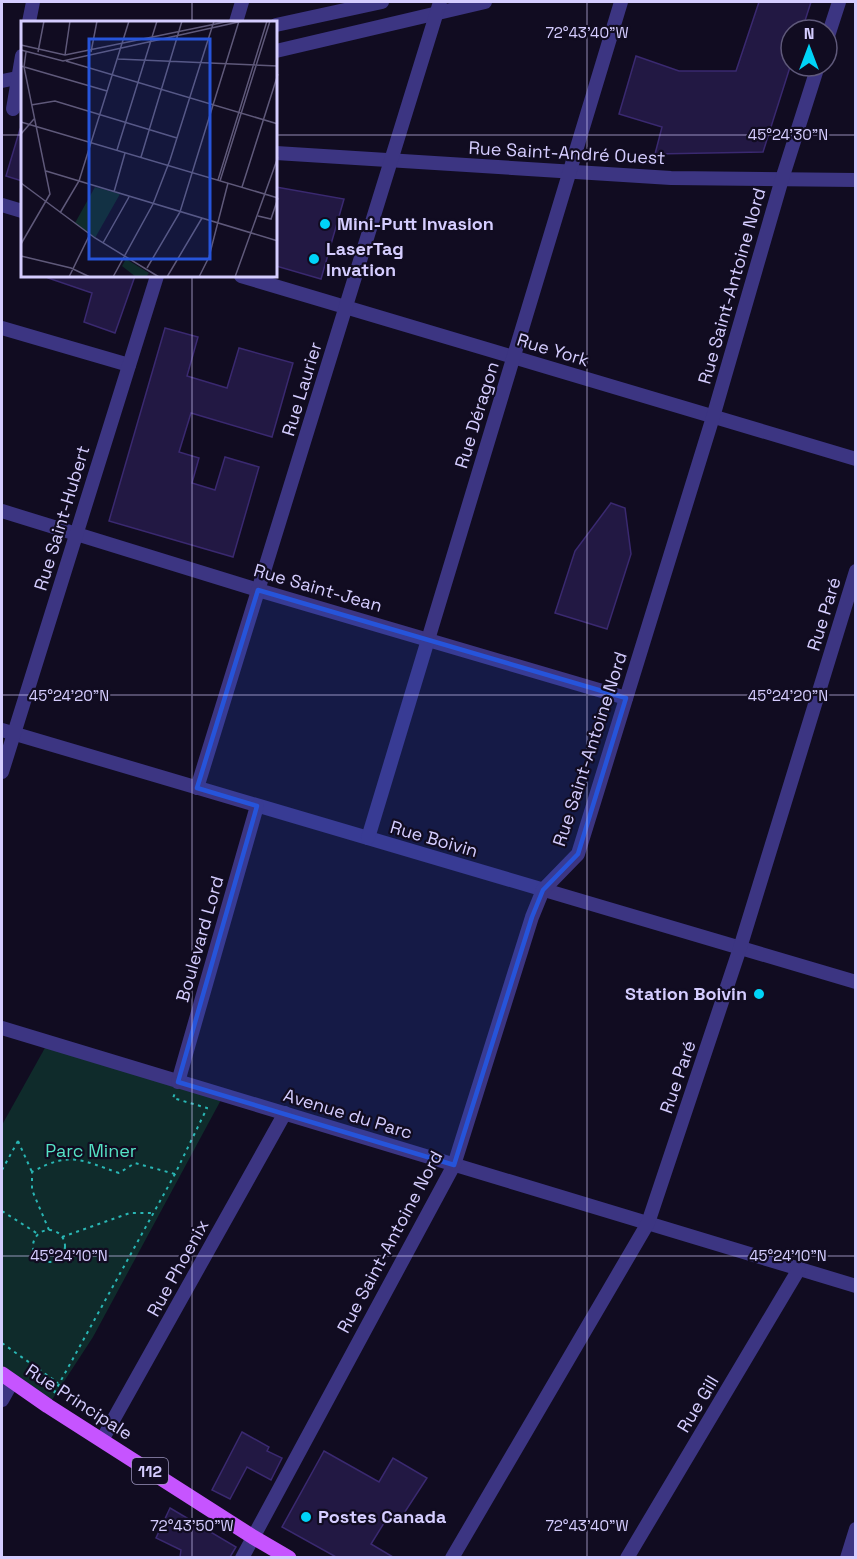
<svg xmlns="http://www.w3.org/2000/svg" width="857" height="1559" viewBox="0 0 857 1559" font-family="'Space Grotesk',sans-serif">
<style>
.green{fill:#0f2b2b}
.building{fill:#221843;stroke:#3a2970;stroke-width:1.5}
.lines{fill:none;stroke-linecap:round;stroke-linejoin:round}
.path{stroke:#29b6b4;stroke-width:2;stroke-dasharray:3 4.5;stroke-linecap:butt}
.minor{stroke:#3c3582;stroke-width:14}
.major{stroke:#c654ff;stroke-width:15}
.marked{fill:#2654da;fill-opacity:0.2;stroke:#2654da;stroke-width:4.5;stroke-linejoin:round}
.ticks{fill:none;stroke:#d5cdff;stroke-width:1.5;stroke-opacity:0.45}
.poi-dot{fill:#00d4f8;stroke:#110c21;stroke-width:2}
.labels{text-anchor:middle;stroke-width:4.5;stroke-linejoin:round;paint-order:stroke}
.shield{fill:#110c21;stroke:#9a93bc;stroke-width:1.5}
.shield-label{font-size:16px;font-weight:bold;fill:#d5cdff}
.street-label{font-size:18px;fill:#d5cdff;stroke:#110c21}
.poi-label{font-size:18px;font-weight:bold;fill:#d5cdff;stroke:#110c21;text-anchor:start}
.park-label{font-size:18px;fill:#55e3c6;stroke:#110c21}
.inset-road{fill:none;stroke:#5f597a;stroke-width:1.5}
.view{fill:#2654da;fill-opacity:0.15;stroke:#2654da;stroke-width:3}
.inset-edge{fill:none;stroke:#d5cdff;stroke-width:3}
.ticks-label{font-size:15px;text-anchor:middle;fill:#d5cdff;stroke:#110c21;stroke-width:4.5;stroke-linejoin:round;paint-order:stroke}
</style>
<rect width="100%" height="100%" fill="#110c21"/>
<polygon class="green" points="46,1046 222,1098 93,1337 48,1406 2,1374 2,1125"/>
<g class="building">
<polygon points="759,2 811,2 802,30 791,30 791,64 763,152 655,154 662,127 619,114 636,56 679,71 736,71"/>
<polygon points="20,129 22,129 22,181 6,176"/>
<polygon points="276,187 344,199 321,279 276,266"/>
<polygon points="48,276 135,276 115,333 84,322 92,293 48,278"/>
<polygon points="165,328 198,337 187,376 227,388 239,348 293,363 272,437 191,413 179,452 199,458 192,483 215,490 225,457 259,467 233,557 109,521"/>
<polygon points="611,503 625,508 631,554 607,629 555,613 575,551"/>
<polygon points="242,1432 269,1447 267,1451 282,1458 271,1480 247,1467 230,1499 212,1490"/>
<polygon points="324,1451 379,1482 393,1458 427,1478 399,1521 389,1515 371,1544 393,1557 336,1557 282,1527"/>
<polygon points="170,1508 236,1547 230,1557 180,1557 181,1550 156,1538"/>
</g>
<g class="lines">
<g class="path">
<polyline points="18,1141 32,1172"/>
<polyline points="2,1170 18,1141"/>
<polyline points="2,1211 38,1234"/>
<circle cx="49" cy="1246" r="16"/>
<path d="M 49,1230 L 32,1190 L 32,1172 C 70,1151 81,1160 119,1173 L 135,1163 L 175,1174"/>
<polyline points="62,1237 130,1213 154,1213"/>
<polyline points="2,1343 58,1383"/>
<polyline points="54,1393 175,1174 207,1108 173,1098 175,1093"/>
</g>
<g class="minor">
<polyline points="29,22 33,2"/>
<polyline points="236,22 242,2"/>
<polyline points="276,25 382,2"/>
<polyline points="827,39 839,2"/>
<polyline points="276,51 485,2"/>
<polyline points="2,81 22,77"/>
<polyline points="13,109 22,56"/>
<polyline points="276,153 671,178 856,180"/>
<polyline points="2,205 22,211"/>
<polyline points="241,276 856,459"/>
<polyline points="2,328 129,365"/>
<polyline points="2,511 258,590 626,698"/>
<polyline points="2,730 856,982"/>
<polyline points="2,772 157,276"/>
<polyline points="197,788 440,2"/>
<polyline points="368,838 621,2"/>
<polyline points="2,1028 856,1286"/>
<polyline points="178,1082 257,806"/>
<polyline points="2,1400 12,1382"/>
<polyline points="102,1440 285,1113"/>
<polyline points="242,1558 454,1165 532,917 543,890 578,854 713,417 782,179 818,66"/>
<polyline points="452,1558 648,1223 740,948 856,571"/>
<polyline points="627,1558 799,1269"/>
<polyline points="847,1558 856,1529"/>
</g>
<polyline class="major" points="2,1374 48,1406 253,1537 289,1558"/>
</g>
<path class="marked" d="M 258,590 L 626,698 L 578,854 L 543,890 L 532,917 L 454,1165 L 178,1082 L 257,806 L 197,788 Z"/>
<path class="ticks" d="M 192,2 L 192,22M 587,2 L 587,1558M 2,135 L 22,135M 276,135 L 856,135M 192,276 L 192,1558M 2,695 L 856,695M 2,1256 L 856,1256"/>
<g class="poi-dot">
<circle cx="325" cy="224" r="6"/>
<circle cx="314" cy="259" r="6"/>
<circle cx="759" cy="994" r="6"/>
<circle cx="306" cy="1517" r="6"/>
</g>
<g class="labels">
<rect class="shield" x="132" y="1458" width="36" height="26" rx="4.5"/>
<g class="shield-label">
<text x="150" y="1477">112</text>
</g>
<g class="street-label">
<text transform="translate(567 153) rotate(3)" y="6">Rue Saint-André Ouest</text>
<text transform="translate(732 286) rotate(-74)" y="6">Rue Saint-Antoine Nord</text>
<text transform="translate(553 350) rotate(17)" y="6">Rue York</text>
<text transform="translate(302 389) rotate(-73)" y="6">Rue Laurier</text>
<text transform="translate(477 415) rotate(-73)" y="6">Rue Déragon</text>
<text transform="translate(62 518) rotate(-73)" y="6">Rue Saint-Hubert</text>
<text transform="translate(318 588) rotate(16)" y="6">Rue Saint-Jean</text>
<text transform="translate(824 614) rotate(-73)" y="6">Rue Paré</text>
<text transform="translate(590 749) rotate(-72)" y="6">Rue Saint-Antoine Nord</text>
<text transform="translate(434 839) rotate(16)" y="6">Rue Boivin</text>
<text transform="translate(200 939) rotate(-74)" y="6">Boulevard Lord</text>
<text transform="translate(678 1077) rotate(-71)" y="6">Rue Paré</text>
<text transform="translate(348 1114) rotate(17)" y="6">Avenue du Parc</text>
<text transform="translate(390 1242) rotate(-62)" y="6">Rue Saint-Antoine Nord</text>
<text transform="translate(178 1268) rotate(-61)" y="6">Rue Phoenix</text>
<text transform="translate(79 1402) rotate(33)" y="6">Rue Principale</text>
<text transform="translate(698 1404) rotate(-59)" y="6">Rue Gill</text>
</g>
<g class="poi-label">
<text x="337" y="230">Mini-Putt Invasion</text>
<text x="326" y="255">LaserTag<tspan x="326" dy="21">Invation</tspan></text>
<text x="747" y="1000" text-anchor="end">Station Boivin</text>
<text x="318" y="1523">Postes Canada</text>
</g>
<g class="park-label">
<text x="91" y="1157">Parc Miner</text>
</g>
</g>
<g transform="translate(21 21)">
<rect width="256" height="256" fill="#110c21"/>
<path d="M 74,166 L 99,173 L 74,217 L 54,202 ZM 105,238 L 128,252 L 125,256 L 115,256 L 101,245 Z" fill="#0f2b2b"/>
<path class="inset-road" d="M 0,24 L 44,34 L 209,0M 0,29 L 42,40 L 222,0M 17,31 L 23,0M 70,31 L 76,0M 44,34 L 49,0M 97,38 L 257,45M 45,40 L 257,103M 0,45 L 86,70M 10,84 L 34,80 L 156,117M 0,101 L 257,177M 0,113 L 13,98M 96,129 L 136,0M 120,136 L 161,0M 25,150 L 257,220M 197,159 L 246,0M 199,160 L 249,0M 0,162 L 74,217 L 138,256M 221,166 L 257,53M 93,171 L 104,132M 39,192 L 58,160 L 108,0M 237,195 L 250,198 L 257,177M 82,222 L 108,176M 0,223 L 29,173 L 3,46 L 5,31M 0,235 L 50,247 L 69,256M 126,247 L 159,191 L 218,0M 48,256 L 69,213M 92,256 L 132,183 L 149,139 L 193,0M 146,256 L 181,197M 178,256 L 188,236 L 207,162M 214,256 L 257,136"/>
<path class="view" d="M 68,18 L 189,18 L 189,238 L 68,238 Z"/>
<rect width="256" height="256" class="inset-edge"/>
</g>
<g class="ticks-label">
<text x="587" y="38">72°43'40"W</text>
<text x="788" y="140">45°24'30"N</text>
<text x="69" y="701">45°24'20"N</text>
<text x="788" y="701">45°24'20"N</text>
<text x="69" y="1261">45°24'10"N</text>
<text x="788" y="1261">45°24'10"N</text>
<text x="192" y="1531">72°43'50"W</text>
<text x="587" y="1531">72°43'40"W</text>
</g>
<rect width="857" height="1559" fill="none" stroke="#d5cdff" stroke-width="6"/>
<g transform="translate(809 48)"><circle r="28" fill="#110c21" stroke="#5f597a" stroke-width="1.5"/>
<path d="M0-4.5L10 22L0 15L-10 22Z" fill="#00d4f8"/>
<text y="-9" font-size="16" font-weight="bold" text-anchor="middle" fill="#d5cdff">N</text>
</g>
</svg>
